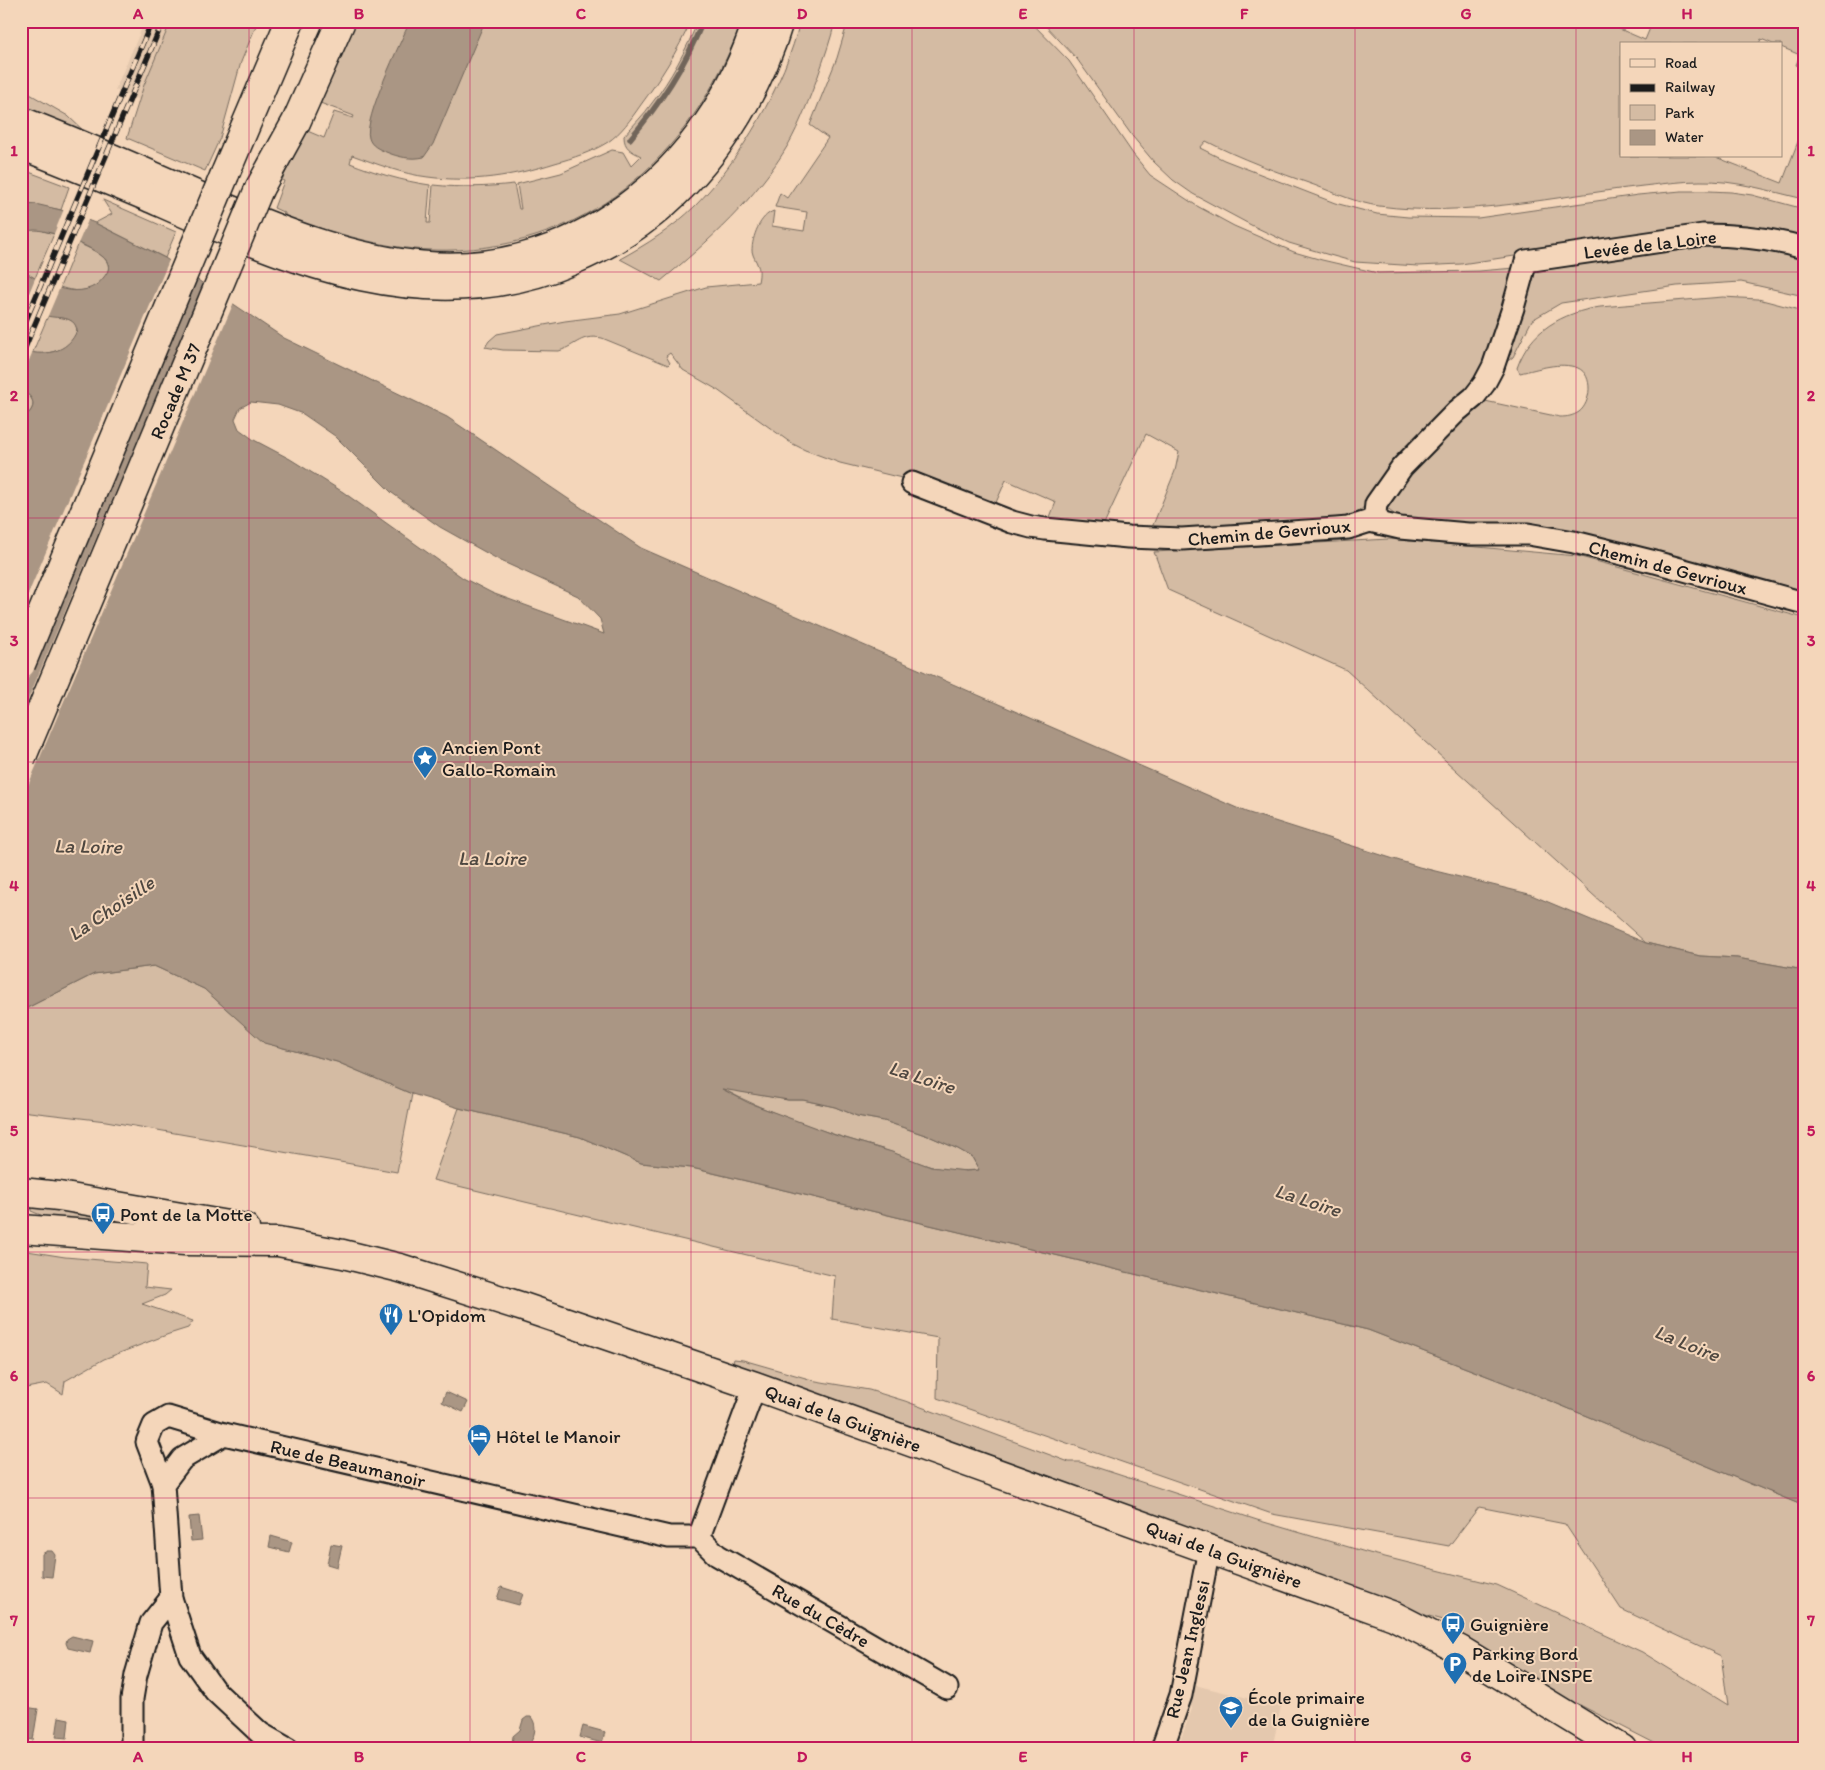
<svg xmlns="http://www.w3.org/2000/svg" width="1825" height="1770" viewBox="0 0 1825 1770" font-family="Itim,sans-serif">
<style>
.built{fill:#e4c8ae}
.green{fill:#d4bba3;stroke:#786c60}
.water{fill:#aa9684;stroke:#71655a;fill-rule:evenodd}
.pier{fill:#f4d6ba}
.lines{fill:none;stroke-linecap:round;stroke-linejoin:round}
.stream{stroke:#71655a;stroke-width:5.5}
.minor-casing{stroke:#1c1c1c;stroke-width:25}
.major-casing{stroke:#1c1c1c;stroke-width:31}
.highway-casing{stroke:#1c1c1c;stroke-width:31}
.minor{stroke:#f4d6ba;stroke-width:21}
.major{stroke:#f4d6ba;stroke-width:28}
.highway{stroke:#f4d6ba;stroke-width:28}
.rail-casing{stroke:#1c1c1c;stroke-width:5.5}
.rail{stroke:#f4d6ba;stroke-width:4;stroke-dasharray:11;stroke-linecap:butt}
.highway-bridge-casing{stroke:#1c1c1c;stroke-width:31;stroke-linecap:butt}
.highway-bridge{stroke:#f4d6ba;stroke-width:28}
.grid{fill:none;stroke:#c2185b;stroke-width:1;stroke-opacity:0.55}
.labels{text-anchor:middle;stroke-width:4;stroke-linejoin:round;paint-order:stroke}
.street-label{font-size:19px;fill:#1c1c1c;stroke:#f4d6ba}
.poi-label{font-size:19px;fill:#1c1c1c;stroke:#f4d6ba;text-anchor:start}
.water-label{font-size:20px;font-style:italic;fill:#4e4740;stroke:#f4d6ba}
.neatline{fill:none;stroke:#c2185b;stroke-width:2}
.grid-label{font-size:16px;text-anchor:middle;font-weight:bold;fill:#c2185b}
</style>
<rect width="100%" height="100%" fill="#f4d6ba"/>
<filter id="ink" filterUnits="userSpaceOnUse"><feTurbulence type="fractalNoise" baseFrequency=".02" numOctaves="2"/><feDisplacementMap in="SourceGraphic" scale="10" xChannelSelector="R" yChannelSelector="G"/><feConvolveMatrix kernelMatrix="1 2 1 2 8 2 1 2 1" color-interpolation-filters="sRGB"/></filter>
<g filter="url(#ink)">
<g class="built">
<polygon points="145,21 171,21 139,100 115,90"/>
<polygon points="1186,1683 1281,1706 1272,1749 1177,1749 1192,1709"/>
</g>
<g class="green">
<polygon points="171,21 258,21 241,62 220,138 205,171 127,138 144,85"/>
<path d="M 350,21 L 691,21 C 677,52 660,79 640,106 C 631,119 621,133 608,142 C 592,152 573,158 555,163 C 514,176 471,183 428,177 C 402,174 377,164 352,155 L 350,163 C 376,173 402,181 430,185 L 427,223 L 430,223 L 433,185 C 461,188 487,187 514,184 L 519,209 L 521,209 L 517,184 L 561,173 L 612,150 L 623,152 L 631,166 L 641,156 C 631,151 624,148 624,136 C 633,125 644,115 652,103 C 671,79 686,50 698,21 L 742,21 C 692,157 583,255 432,250 C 382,249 333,231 285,218 L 285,213 L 274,208 L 284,181 L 282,180 L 305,130 L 324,138 L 334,112 L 353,118 L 354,116 L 315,101 Z"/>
<path d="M 800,21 L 835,21 C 831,40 824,58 818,76 C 809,99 800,124 788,145 C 757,198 707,243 661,281 L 620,259 C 647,244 673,228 695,206 C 739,162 786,82 800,21 Z"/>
<path d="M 848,21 L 1030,21 L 1069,61 L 1133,154 L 1150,175 L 1197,206 L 1234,226 L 1294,252 L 1322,260 L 1378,273 L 1479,271 L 1515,268 L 1517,272 L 1482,364 L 1470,384 L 1370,502 L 1353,516 L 1346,519 L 1197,531 L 1182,528 L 1151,530 L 1175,471 L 1179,452 L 1146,434 L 1103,526 L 1048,522 L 1056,502 L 1006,480 L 994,507 L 914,471 L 910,480 L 840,463 L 805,450 L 791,443 L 716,389 L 683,370 L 670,353 L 666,356 L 670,363 L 668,365 L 602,338 C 581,334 577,345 559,351 L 503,350 L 485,347 L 489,341 L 497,334 L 565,321 L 620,314 L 706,287 L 758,282 C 759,277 760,270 758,266 C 756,260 753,257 752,251 C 752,237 760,215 774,211 L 772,226 L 804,231 L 807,212 L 775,207 L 780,193 L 787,198 L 828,138 L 810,125 L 837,58 Z"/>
<path d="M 1041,21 L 1601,21 L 1645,40 L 1653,21 L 1804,21 L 1804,61 L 1801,67 L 1796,65 L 1800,55 L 1781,47 L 1781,44 L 1773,44 L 1761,39 L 1759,44 L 1621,44 L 1621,156 L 1713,156 L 1782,183 L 1804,126 L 1804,199 C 1769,191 1736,180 1700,181 C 1681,181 1662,184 1643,186 C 1556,196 1467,218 1379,206 C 1357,203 1335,193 1314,185 C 1277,172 1241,159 1206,141 L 1200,148 L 1224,160 L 1335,203 L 1377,214 L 1408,217 L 1478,218 L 1638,195 L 1681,191 L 1709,191 L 1731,192 L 1752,195 L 1804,209 L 1804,242 L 1628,239 L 1461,264 L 1418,266 L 1355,262 L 1326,254 L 1289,243 L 1251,225 L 1193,194 L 1173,180 L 1154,162 L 1133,137 L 1077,59 Z"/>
<polygon points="21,89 68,116 88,135 21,109"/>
<polygon points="21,169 69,187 61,210 51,208 43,231 54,234 35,278 30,276 21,282"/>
<polygon points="103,200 176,232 165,258 95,223 112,214"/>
<path d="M 78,243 C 88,248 102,253 107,262 C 110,268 108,272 105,277 C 93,293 77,293 60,287 Z"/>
<polygon points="1736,243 1804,256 1804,296 1741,282 1677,286 1561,303 1532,320 1513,357 1505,363 1535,268 1688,244"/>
<path d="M 1723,297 L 1758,299 L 1804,311 L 1804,598 L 1760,585 L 1404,522 L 1385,507 L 1398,481 L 1467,411 L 1485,401 L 1560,417 C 1567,417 1573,416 1579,412 C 1591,403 1594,375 1578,368 C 1560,361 1538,369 1520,373 L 1517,368 C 1530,330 1562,313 1600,307 Z"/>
<path d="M 48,316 C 59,316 81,318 76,334 C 75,337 73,341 70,344 C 61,352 43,354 32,354 Z"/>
<path d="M 21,389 C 38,400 36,409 21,420 Z"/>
<polygon points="1389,539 1577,556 1804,618 1804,970 1737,958 1700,956 1646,943 1346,670 1168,590 1154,552"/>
<polygon points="154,966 204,989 265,1043 337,1062 412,1094 397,1172 106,1121 21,1111 21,1011 94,974"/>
<path d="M 721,1088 L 788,1100 L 803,1100 L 835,1107 L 857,1116 L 884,1121 L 931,1137 L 958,1149 L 972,1157 L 979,1170 C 963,1171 945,1171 929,1166 C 913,1162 898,1154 882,1149 C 827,1133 771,1115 721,1088 Z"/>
<polygon points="459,1108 580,1137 641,1163 692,1168 1368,1330 1531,1393 1804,1506 1804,1749 1666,1749 1580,1705 1576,1705 1572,1709 1463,1639 1461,1628 1454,1623 1418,1613 732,1366 734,1359 743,1360 816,1381 869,1390 905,1401 1069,1462 1080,1462 1257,1520 1369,1553 1497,1585 1642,1652 1728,1705 1721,1656 1621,1609 1565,1524 1479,1507 1449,1546 1272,1514 937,1398 938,1338 832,1319 835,1276 433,1180"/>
<polygon points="31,1206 64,1208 193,1228 60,1223 31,1211"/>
<polygon points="21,1250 65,1257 147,1264 145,1287 171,1290 165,1295 142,1304 193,1321 188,1328 169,1334 104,1359 65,1381 63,1394 47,1384 21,1389"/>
</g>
<g class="water">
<path d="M 410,21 L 485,21 L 433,144 L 424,157 C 411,160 398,157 386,152 C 379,149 371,146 369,138 C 363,119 401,42 410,21 Z"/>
<path d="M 35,204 L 61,210 L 95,223 L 165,258 L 284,338 L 447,417 L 641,548 L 1246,812 L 1419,867 L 1529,894 L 1646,943 L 1700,956 L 1737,958 L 1804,970 L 1804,1506 L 1531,1393 L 1368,1330 L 692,1168 L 641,1163 L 580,1137 L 459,1108 L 412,1094 L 337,1062 L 264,1043 L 204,989 L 154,966 L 94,974 L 21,1011 L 21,420 C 36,409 38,400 21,389 L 21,349 C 42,358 69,353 77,330 C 74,315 59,319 47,316 C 38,313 30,308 21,305 L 21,269 C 42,285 85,304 104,277 C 107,273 110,269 108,263 C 102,249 50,230 35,230 C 30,230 25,232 21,235 L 21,206 ZM 251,402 L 278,405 L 303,414 L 335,436 L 392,493 L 440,527 L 501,561 L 578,596 L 600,619 L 604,634 L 492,593 L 463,578 L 343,492 L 290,459 L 254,440 L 239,429 L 235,419 L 240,408 ZM 722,1089 L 788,1100 L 803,1100 L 835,1107 L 857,1116 L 884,1121 L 931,1137 L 958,1149 L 972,1157 L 979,1170 L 966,1171 L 931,1167 L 892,1152 L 835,1135 L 749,1103 Z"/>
<polygon points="446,1392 468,1402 463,1412 442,1402"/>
<polygon points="199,1516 202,1540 191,1541 189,1517"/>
<polygon points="271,1536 292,1542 289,1552 269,1547"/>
<polygon points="331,1544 342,1546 337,1567 327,1564"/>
<polygon points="47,1551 52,1551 55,1555 52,1577 42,1576 42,1554"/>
<polygon points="501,1587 523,1594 519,1605 497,1599"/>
<polygon points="72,1636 93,1641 90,1653 68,1648 66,1643 67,1639"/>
<polygon points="25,1707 38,1709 33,1740 21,1738"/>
<polygon points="59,1717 69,1719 67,1738 56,1737"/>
<path d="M 527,1717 L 531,1717 C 539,1727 533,1739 527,1749 L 515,1749 L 512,1745 L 513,1736 L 520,1730 L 523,1720 Z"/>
<polygon points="583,1726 605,1732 602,1743 580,1737"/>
</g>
<g class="pier">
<polygon points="64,209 89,218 77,246 53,236"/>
<polygon points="170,258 197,277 21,694 21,611"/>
<polygon points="36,276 61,285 47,318 23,308"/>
<polygon points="204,282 234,302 21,802 21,716"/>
<polygon points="21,347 33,351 21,379"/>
</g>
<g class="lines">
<path class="stream" d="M 630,139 C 661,102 685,66 703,21"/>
<defs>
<g id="minor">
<polyline points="912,483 1012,522 1031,527 1045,529 1128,537 1182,539 1336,529 1348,528 1370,521 1400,528 1468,534 1528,534 1574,542 1655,562 1804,603"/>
<path d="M 1380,523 L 1375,513 L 1376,504 L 1402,467 L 1457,411 L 1474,397 L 1484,384 L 1493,367 L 1513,308 L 1526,261 L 1703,235 C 1738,235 1770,238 1804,248"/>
<polyline points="163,1484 147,1442 154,1425 168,1417 224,1434"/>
<polyline points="699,1537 717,1555 947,1688"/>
<polyline points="132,1749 132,1699 136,1675 151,1623 171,1598"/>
<polyline points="288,1749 260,1733 215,1691 190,1656 171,1598 163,1484 182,1459 224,1434 669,1537 699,1537 755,1386"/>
<polyline points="1162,1749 1181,1695 1209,1549"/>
</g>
<g id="major">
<polyline points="21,1192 59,1196 245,1228"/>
<polyline points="21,1229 185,1241 278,1242 343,1254 400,1268 523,1307 755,1386 1394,1616 1460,1650 1622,1749"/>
</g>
<g id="highway">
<path d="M 21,121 C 86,146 149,174 212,202 C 357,264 487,308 628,206 C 689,162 735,93 757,21"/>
<path d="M 21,145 C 64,162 106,179 148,197 C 284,257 423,323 571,261 C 600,249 628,233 653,213 C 713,164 757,95 779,21"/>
<polyline points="225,174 290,21"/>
<polyline points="259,189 296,122 341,21"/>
</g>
</defs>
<use href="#minor" class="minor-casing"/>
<use href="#major" class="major-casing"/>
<use href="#highway" class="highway-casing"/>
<use href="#minor" class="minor"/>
<use href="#major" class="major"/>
<use href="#highway" class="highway"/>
<defs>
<g id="rail">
<polyline points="21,332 152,21"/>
<polyline points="21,357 163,21"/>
</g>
</defs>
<use href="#rail" class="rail-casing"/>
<use href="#rail" class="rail"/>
<defs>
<g id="highway-bridge">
<polyline points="21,664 225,174"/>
<polyline points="21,759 259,189"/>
</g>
</defs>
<use href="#highway-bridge" class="highway-bridge-casing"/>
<use href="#highway-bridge" class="highway-bridge"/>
</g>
</g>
<path class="grid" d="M 249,21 L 249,1749M 470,21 L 470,1749M 691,21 L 691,1749M 912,21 L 912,1749M 1134,21 L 1134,1749M 1355,21 L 1355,1749M 1576,21 L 1576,1749M 21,272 L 1804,272M 21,518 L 1804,518M 21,762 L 1804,762M 21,1008 L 1804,1008M 21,1252 L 1804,1252M 21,1498 L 1804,1498"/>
<defs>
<symbol id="sight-pin" viewBox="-11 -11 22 30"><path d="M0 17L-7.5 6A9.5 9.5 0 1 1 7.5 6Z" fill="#1f6fb2" stroke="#f4d6ba"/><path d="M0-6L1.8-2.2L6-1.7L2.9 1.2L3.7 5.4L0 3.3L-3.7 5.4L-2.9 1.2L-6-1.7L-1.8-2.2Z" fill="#fff"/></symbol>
<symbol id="bus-pin" viewBox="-11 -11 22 30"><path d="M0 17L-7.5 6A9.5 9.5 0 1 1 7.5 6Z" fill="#1f6fb2" stroke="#f4d6ba"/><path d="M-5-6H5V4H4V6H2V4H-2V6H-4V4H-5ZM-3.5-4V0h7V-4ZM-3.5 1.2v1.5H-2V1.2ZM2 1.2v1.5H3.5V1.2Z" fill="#fff"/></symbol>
<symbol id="restaurant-pin" viewBox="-11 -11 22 30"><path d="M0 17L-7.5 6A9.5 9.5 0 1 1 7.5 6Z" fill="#1f6fb2" stroke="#f4d6ba"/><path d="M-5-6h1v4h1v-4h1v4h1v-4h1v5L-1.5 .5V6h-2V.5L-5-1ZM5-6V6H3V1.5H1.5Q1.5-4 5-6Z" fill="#fff"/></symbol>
<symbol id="hotel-pin" viewBox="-11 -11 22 30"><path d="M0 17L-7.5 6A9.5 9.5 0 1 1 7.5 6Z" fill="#1f6fb2" stroke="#f4d6ba"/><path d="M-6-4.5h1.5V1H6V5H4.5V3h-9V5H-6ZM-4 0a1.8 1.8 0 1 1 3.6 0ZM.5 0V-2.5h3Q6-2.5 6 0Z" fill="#fff"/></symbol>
<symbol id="parking-pin" viewBox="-11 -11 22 30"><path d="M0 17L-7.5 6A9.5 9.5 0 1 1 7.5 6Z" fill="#1f6fb2" stroke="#f4d6ba"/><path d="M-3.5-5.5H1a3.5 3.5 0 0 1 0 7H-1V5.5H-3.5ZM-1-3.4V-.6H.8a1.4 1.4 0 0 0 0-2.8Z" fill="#fff"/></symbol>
<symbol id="school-pin" viewBox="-11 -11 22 30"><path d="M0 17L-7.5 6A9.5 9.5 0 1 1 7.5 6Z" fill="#1f6fb2" stroke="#f4d6ba"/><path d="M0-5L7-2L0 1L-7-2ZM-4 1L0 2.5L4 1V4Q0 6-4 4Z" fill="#fff"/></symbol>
</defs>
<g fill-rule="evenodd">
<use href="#sight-pin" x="411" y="744" width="28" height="38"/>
<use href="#bus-pin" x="89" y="1200" width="28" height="38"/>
<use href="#restaurant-pin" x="377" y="1301" width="28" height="38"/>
<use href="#hotel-pin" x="465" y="1422" width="28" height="38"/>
<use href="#bus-pin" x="1439" y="1610" width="28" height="38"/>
<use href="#parking-pin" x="1441" y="1650" width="28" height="38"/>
<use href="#school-pin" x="1217" y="1694" width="28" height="38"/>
</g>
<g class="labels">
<g class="street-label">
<text transform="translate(1650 244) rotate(-7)" y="7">Levée de la Loire</text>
<text transform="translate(175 391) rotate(-67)" y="7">Rocade M 37</text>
<text transform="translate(1269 532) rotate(-5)" y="7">Chemin de Gevrioux</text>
<text transform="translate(1668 567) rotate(15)" y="7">Chemin de Gevrioux</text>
<text transform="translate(843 1418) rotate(20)" y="7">Quai de la Guignière</text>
<text transform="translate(348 1463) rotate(13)" y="7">Rue de Beaumanoir</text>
<text transform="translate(1224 1554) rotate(20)" y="7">Quai de la Guignière</text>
<text transform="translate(821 1615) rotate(30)" y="7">Rue du Cèdre</text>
<text transform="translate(1187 1649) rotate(-77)" y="7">Rue Jean Inglessi</text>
</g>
<g class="poi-label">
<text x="442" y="754">Ancien Pont<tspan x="442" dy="22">Gallo-Romain</tspan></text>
<text x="120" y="1221">Pont de la Motte</text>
<text x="408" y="1322">L'Opidom</text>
<text x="496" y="1443">Hôtel le Manoir</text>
<text x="1470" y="1631">Guignière</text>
<text x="1472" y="1660">Parking Bord<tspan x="1472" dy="22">de Loire INSPE</tspan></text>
<text x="1248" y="1704">École primaire<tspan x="1248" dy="22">de la Guignière</tspan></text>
</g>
<g class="water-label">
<text transform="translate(88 846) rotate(1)" y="7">La Loire</text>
<text x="492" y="865">La Loire</text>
<text transform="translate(111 908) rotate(-34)" y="7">La Choisille</text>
<text transform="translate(922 1077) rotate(18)" y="7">La Loire</text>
<text transform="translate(1308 1200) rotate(18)" y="7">La Loire</text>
<text transform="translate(1687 1343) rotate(22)" y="7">La Loire</text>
</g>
</g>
<rect width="1825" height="1770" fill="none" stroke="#f4d6ba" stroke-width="55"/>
<rect x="1620" y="42" width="162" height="115" fill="#f4d6ba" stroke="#9e8c7b"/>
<rect x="1630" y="59" width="25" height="8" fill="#f4d6ba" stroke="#9e8c7b"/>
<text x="1665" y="68" font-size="15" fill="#1c1c1c">Road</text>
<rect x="1630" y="84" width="25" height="8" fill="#1c1c1c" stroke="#9e8c7b"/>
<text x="1665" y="92" font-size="15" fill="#1c1c1c">Railway</text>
<rect x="1630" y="105" width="25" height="15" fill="#d4bba3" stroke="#9e8c7b"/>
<text x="1665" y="118" font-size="15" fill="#1c1c1c">Park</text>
<rect x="1630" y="130" width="25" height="15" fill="#aa9684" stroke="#9e8c7b"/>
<text x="1665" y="142" font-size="15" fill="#1c1c1c">Water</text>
<rect x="28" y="28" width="1770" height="1714" class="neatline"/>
<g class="grid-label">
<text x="138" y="19">A</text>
<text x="359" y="19">B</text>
<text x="581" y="19">C</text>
<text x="802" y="19">D</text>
<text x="1023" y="19">E</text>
<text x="1244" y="19">F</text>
<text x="1466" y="19">G</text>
<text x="1687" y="19">H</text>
<text x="14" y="156">1</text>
<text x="1811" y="156">1</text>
<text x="14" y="401">2</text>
<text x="1811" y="401">2</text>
<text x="14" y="646">3</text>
<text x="1811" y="646">3</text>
<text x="14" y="891">4</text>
<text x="1811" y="891">4</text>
<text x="14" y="1136">5</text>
<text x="1811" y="1136">5</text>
<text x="14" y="1381">6</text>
<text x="1811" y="1381">6</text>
<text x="14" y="1626">7</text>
<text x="1811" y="1626">7</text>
<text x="138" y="1762">A</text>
<text x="359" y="1762">B</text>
<text x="581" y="1762">C</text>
<text x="802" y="1762">D</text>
<text x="1023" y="1762">E</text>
<text x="1244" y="1762">F</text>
<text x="1466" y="1762">G</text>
<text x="1687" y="1762">H</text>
</g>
</svg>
